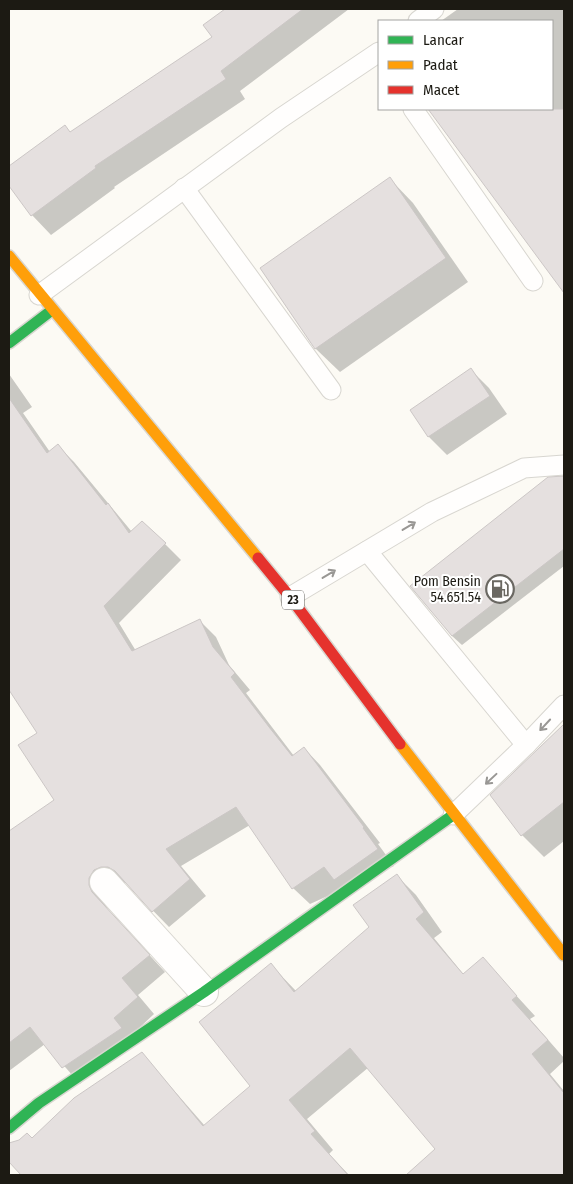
<svg xmlns="http://www.w3.org/2000/svg" width="573" height="1184" viewBox="0 0 573 1184" font-family="'Fira Sans Condensed',sans-serif">
<style>
.shadow{fill:#0003}
.building{fill:#e5e0df;stroke:#ccc7c6}
.lines{fill:none;stroke-linecap:round;stroke-linejoin:round}
.lane-casing{stroke:#d8d6d0;stroke-width:21}
.street-casing{stroke:#d8d6d0;stroke-width:30}
.fast-casing{stroke:#d8d6d0;stroke-width:14}
.slow-casing{stroke:#d8d6d0;stroke-width:14}
.jam-casing{stroke:#d8d6d0;stroke-width:14}
.lane{stroke:#fffefd;stroke-width:19}
.street{stroke:#fffefd;stroke-width:28}
.fast{stroke:#30b455;stroke-width:11}
.slow{stroke:#ff9f0a;stroke-width:11}
.jam{stroke:#e5322d;stroke-width:11}
.oneway{stroke:#999794}
.labels{text-anchor:middle;stroke-width:4;stroke-linejoin:round;paint-order:stroke}
.shield{fill:#fff;stroke:#605f5a;stroke-width:1}
.shield-label{font-size:12px;font-weight:bold;fill:#1c1a13}
.poi-label{font-size:14px;fill:#1c1a13;stroke:#fff;text-anchor:end}
</style>
<rect width="100%" height="100%" fill="#fcfaf4"/>
<g class="shadow">
<polygon points="227,9 349,9 240,91 245,99 114,187 115,188 51,235 32,215 9,184 9,167 65,127 71,133 213,37 205,25"/>
<polygon points="458,9 564,9 564,289 430,109 552,109 552,21 441,21"/>
<polygon points="390,179 413,203 468,282 340,372 316,349 262,268"/>
<polygon points="471,370 489,388 507,414 447,455 429,437 411,410"/>
<polygon points="9,374 32,407 23,413 50,452 58,446 74,462 132,532 165,544 181,560 119,623 136,651 199,620 216,637 229,665 250,690 246,693 294,756 304,748 320,765 380,843 378,844 394,866 310,904 293,888 250,825 181,866 206,896 169,927 126,883 118,882 104,902 108,910 165,972 138,995 154,1014 80,1084 45,1044 9,1071 9,833 55,800 38,733 9,688"/>
<polygon points="564,476 564,566 462,645 452,636 549,479"/>
<polygon points="564,725 564,841 544,857 522,835 491,795"/>
<polygon points="397,876 416,895 442,932 434,938 464,975 483,959 535,1016 530,1019 564,1058 564,1061 550,1074 564,1091 564,1175 408,1175 436,1149 369,1067 307,1119 333,1150 329,1154 349,1175 22,1175 9,1160 9,1144 32,1140 142,1054 205,1126 252,1086 271,965 296,991 371,927"/>
</g>
<g class="building">
<polygon points="225,9 303,9 221,71 226,79 95,166 96,168 31,216 9,186 9,166 65,125 70,132 212,37 203,25"/>
<polygon points="428,109 564,109 564,293"/>
<polygon points="390,177 446,258 315,349 260,268"/>
<polygon points="471,368 490,396 428,437 410,410"/>
<polygon points="9,398 47,453 58,444 106,505 108,503 129,533 142,521 166,543 104,606 132,651 200,619 213,647 235,673 231,677 269,727 292,756 304,747 364,827 363,828 378,849 334,880 324,867 292,889 236,807 166,849 190,879 152,912 115,871 108,867 101,867 94,870 89,878 89,885 92,892 150,955 122,978 138,997 114,1018 122,1028 62,1068 30,1027 9,1043 9,831 54,800 18,745 37,733 9,690"/>
<polygon points="564,476 564,549 452,636 410,586 548,477"/>
<polygon points="564,724 564,802 521,836 490,795"/>
<polygon points="397,874 424,912 416,919 463,974 483,957 517,996 512,1000 548,1040 532,1054 564,1093 564,1175 406,1175 435,1149 350,1048 289,1100 315,1131 311,1134 348,1175 21,1175 9,1162 9,1143 19,1140 27,1133 32,1138 74,1098 142,1052 203,1126 250,1086 199,1022 271,963 294,992 369,927 353,905"/>
</g>
<g class="lines">
<defs>
<g id="lane">
<polyline points="418,21 434,9"/>
<polyline points="413,109 533,281"/>
<polyline points="184,188 331,390"/>
<polyline points="39,295 281,118 379,52"/>
<polyline points="367,551 526,745"/>
<polyline points="290,597 432,512 476,491 524,468 564,465"/>
<polyline points="453,815 526,745 564,705"/>
</g>
<polyline id="street" points="104,882 204,992"/>
<g id="fast">
<polyline points="9,343 52,310"/>
<polyline points="9,1128 39,1103 204,992 453,815"/>
</g>
<g id="slow">
<polyline points="9,256 258,558"/>
<polyline points="400,744 564,955"/>
</g>
<polyline id="jam" points="258,558 290,597 400,744"/>
</defs>
<use href="#lane" class="lane-casing"/>
<use href="#street" class="street-casing"/>
<use href="#fast" class="fast-casing"/>
<use href="#slow" class="slow-casing"/>
<use href="#jam" class="jam-casing"/>
<use href="#lane" class="lane"/>
<use href="#street" class="street"/>
<use href="#fast" class="fast"/>
<use href="#slow" class="slow"/>
<use href="#jam" class="jam"/>
</g>
<defs><path id="oneway-shaft" d="M-6 0H5M1.5-3L5.5 0L1.5 3" fill="none" stroke-width="1.6" stroke-linecap="round" stroke-linejoin="round" transform="scale(1.25)"/></defs>
<g class="oneway">
<use href="#oneway-shaft" transform="translate(409 526) rotate(-31)"/>
<use href="#oneway-shaft" transform="translate(329 574) rotate(-31)"/>
<use href="#oneway-shaft" transform="translate(545 725) rotate(133)"/>
<use href="#oneway-shaft" transform="translate(491 779) rotate(137)"/>
</g>
<defs>
<symbol id="fuel-ring" viewBox="-11 -11 22 22"><circle r="9.5" fill="#fff" stroke="#6a6862" stroke-width="1.5"/><path d="M-5.5-6h7V0h2V4h1.3V-2.5L3-4.5l.8-.8L6-3V5H2.5V1h-1V6h-7ZM-4.2-4.7v3.2H.2V-4.7Z" fill="#6a6862"/></symbol>
</defs>
<g fill-rule="evenodd">
<use href="#fuel-ring" x="484" y="573" width="32" height="32"/>
</g>
<g class="labels">
<rect class="shield" x="282" y="590.5" width="22" height="19" rx="4"/>
<g class="shield-label">
<text x="293" y="604">23</text>
</g>
<g class="poi-label">
<text x="481" y="586">Pom Bensin<tspan x="481" dy="16">54.651.54</tspan></text>
</g>
</g>
<rect width="573" height="1184" fill="none" stroke="#1c1a13" stroke-width="20"/>
<rect x="378" y="20" width="175" height="90" fill="#ffffff" stroke="#a4a3a1"/>
<rect x="388" y="36" width="25" height="8" fill="#30b455" stroke="#a4a3a1"/>
<text x="423" y="45" font-size="15" fill="#1c1a13">Lancar</text>
<rect x="388" y="61" width="25" height="8" fill="#ff9f0a" stroke="#a4a3a1"/>
<text x="423" y="70" font-size="15" fill="#1c1a13">Padat</text>
<rect x="388" y="86" width="25" height="8" fill="#e5322d" stroke="#a4a3a1"/>
<text x="423" y="95" font-size="15" fill="#1c1a13">Macet</text>
</svg>
